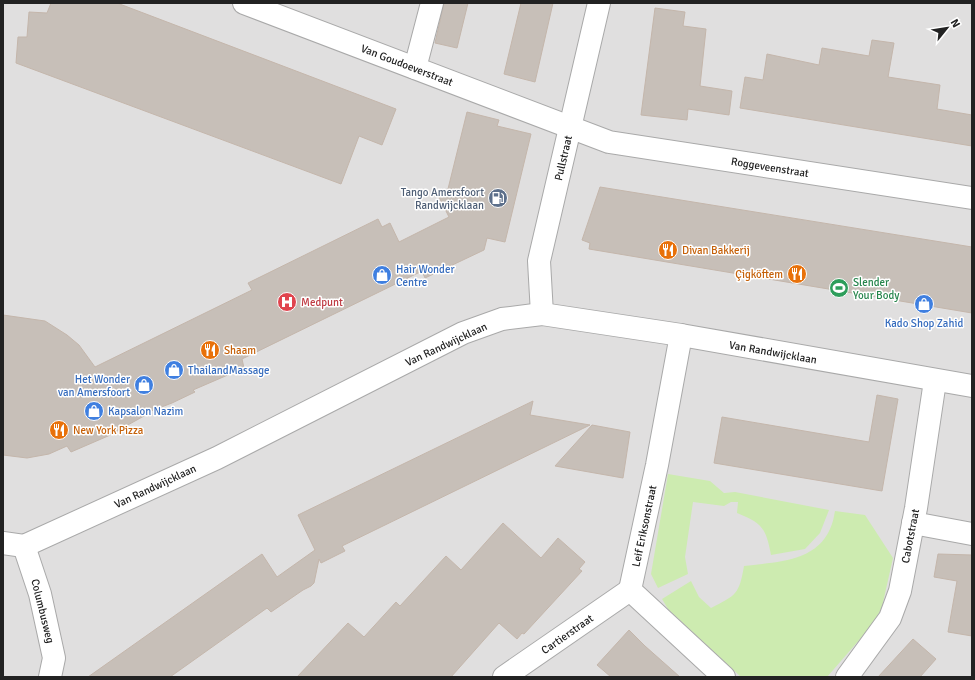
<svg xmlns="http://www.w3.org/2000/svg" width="975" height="680" viewBox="0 0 975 680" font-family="Signika,sans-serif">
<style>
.residential{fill:#e0dfdf}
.grass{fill:#cdebb0}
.building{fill:#c7bfb8;stroke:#c4b6ab}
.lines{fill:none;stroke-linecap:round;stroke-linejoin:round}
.minor-casing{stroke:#a9a9a9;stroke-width:24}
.tertiary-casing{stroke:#a9a9a9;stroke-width:24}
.minor{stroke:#fff;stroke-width:22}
.tertiary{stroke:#fff;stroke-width:22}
.labels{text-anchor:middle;stroke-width:3;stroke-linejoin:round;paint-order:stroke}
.street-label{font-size:11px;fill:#222;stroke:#fff}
.service-label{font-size:11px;fill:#4e5e75;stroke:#fff;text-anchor:end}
.food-label{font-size:11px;fill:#c56008;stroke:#fff;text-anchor:start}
.shop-label{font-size:11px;fill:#366cbe;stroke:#fff;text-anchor:start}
.leisure-label{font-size:11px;fill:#27864d;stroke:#fff;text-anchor:start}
.health-label{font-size:11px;fill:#be3a42;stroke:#fff;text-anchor:start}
</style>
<rect width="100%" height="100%" fill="#f2efe9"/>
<rect class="residential" x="3" y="3" width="969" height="674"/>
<g class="grass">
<path d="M 668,474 L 710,481 L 724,493 L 735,492 L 829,510 L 820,533 L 805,549 L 771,555 C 766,528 762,523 737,513 L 738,502 L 731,502 L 724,506 L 693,502 L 685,557 L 688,574 L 658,588 L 651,574 Z"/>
<path d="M 835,511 L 865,515 L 893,558 L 882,607 L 874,623 L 827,677 L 741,677 L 668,609 L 662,599 L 691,581 L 699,597 L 711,608 C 736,595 739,595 744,566 C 775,562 816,562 830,529 C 833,523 834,516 835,511 Z"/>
</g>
<g class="building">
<polygon points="51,3 117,3 396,109 382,145 359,136 341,184 16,63 18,37 27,37 29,12 47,13"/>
<polygon points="444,3 468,3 457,48 435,43"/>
<polygon points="521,3 553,3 535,82 504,74"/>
<polygon points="655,8 685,12 683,26 706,29 700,86 732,91 729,115 688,109 687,120 641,115"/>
<polygon points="872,40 894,43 888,77 940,85 937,109 972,115 972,146 740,108 745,77 763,80 767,54 819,65 822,48 869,56"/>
<polygon points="467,112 499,120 497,126 531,134 505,242 487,238 484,250 425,278 422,271 242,359 244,368 193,390 195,392 172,403 143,414 144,416 108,436 71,452 67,446 49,454 27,458 3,455 3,315 45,321 67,335 79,345 95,367 252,290 248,283 378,219 382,227 390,223 399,242 449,217 439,197 447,193"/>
<polygon points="600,187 972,247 972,313 589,249 590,243 582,240"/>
<polygon points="877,395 898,399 882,491 714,463 722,417 869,442"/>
<polygon points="533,401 530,415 590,425 342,546 345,551 321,563 319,559 314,583 311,586 303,590 271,612 267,608 170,677 88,677 262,554 277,577 315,550 298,515"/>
<polygon points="592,425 630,432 623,478 555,466"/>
<polygon points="503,523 541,558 558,538 585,562 579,569 582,571 524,634 522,633 517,639 499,623 451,677 297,677 348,623 364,637 396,602 400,606 446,556 461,570"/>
<polygon points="938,554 972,555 972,636 948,632 957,581 934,577"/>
<polygon points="629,630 645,646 680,677 611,677 597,665"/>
<polygon points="913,639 936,659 920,677 878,677"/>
</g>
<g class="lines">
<defs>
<g id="minor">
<polyline points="244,3 609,142 972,198"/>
<polyline points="415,68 432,3"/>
<polyline points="542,314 539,261 599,3"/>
<polyline points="913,523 972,534"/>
<polyline points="24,546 40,594 54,658 50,677"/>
<polyline points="630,590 657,465 681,335"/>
<polyline points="630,590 724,677"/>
<polyline points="504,677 630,590"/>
<polyline points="847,677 890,618 900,591 916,508 935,381"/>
</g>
<polyline id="tertiary" points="3,543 24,546 217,458 463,333 502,319 542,314 681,335 972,386"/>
</defs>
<use href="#minor" class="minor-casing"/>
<use href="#tertiary" class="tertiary-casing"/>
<use href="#minor" class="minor"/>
<use href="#tertiary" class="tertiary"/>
</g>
<defs>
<symbol id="fuel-disc" viewBox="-11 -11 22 22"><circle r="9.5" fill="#5c6f8a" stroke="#fff"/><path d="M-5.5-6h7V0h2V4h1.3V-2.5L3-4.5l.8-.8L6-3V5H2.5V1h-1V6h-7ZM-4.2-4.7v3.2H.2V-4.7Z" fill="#fff"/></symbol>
<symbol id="restaurant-disc" viewBox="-11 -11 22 22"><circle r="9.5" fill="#e8710a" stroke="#fff"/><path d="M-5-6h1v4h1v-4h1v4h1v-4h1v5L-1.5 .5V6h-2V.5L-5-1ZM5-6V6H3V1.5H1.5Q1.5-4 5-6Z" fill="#fff"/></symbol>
<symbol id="shop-disc" viewBox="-11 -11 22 22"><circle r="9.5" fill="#3f7fe0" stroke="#fff"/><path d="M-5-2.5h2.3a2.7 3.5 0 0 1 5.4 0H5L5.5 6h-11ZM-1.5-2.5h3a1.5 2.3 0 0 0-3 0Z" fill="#fff"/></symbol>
<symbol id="stadium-disc" viewBox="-11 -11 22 22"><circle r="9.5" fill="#2e9e5b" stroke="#fff"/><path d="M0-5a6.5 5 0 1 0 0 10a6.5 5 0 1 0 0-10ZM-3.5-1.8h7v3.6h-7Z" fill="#fff"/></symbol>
<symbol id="hospital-disc" viewBox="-11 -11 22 22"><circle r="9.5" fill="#e0444e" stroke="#fff"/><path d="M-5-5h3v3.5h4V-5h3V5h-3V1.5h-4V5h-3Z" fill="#fff"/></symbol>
</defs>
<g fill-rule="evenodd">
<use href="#fuel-disc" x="487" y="187" width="22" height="22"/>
<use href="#restaurant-disc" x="657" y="239" width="22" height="22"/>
<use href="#restaurant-disc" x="786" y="263" width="22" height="22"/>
<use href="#shop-disc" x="371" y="264" width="22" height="22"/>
<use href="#stadium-disc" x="828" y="277" width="22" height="22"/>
<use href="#hospital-disc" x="276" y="291" width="22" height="22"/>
<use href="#shop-disc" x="913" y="293" width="22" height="22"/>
<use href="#restaurant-disc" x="199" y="339" width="22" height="22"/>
<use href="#shop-disc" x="163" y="359" width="22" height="22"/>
<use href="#shop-disc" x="133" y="374" width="22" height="22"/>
<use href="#shop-disc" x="83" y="400" width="22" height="22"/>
<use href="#restaurant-disc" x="48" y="419" width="22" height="22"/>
</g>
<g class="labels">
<g class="street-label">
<text transform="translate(407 65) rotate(21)" y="4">Van Goudoeverstraat</text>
<text transform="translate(563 158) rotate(-77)" y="4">Pullstraat</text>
<text transform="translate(770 167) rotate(9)" y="4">Roggeveenstraat</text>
<text transform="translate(446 344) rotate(-25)" y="4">Van Randwijcklaan</text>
<text transform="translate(773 352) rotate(10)" y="4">Van Randwijcklaan</text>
<text transform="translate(155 486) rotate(-25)" y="4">Van Randwijcklaan</text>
<text transform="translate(644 526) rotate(-78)" y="4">Leif Eriksonstraat</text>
<text transform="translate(910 536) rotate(-79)" y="4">Cabotstraat</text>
<text transform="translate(43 611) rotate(76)" y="4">Columbusweg</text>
<text transform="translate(567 634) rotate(-35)" y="4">Cartierstraat</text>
</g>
<g class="service-label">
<text x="484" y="196">Tango Amersfoort<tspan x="484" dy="13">Randwijcklaan</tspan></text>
</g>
<g class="food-label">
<text x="682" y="254">Divan Bakkerij</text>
<text x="783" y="278" text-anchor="end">Çigköftem</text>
<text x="224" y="354">Shaam</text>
<text x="73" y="434">New York Pizza</text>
</g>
<g class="shop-label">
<text x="396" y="273">Hair Wonder<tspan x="396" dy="13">Centre</tspan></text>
<text x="924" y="327" text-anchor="middle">Kado Shop Zahid</text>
<text x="188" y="374">ThailandMassage</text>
<text x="130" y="383" text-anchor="end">Het Wonder<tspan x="130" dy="13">van Amersfoort</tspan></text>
<text x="108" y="415">Kapsalon Nazim</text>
</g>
<g class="leisure-label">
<text x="853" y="286">Slender<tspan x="853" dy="13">Your Body</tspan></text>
</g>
<g class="health-label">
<text x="301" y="306">Medpunt</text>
</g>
</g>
<rect width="975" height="680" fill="none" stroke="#222222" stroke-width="8"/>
<g transform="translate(947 28) rotate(60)" stroke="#ffffff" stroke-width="3" paint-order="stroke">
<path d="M0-3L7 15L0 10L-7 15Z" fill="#222222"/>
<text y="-6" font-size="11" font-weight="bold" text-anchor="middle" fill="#222222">N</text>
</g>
</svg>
